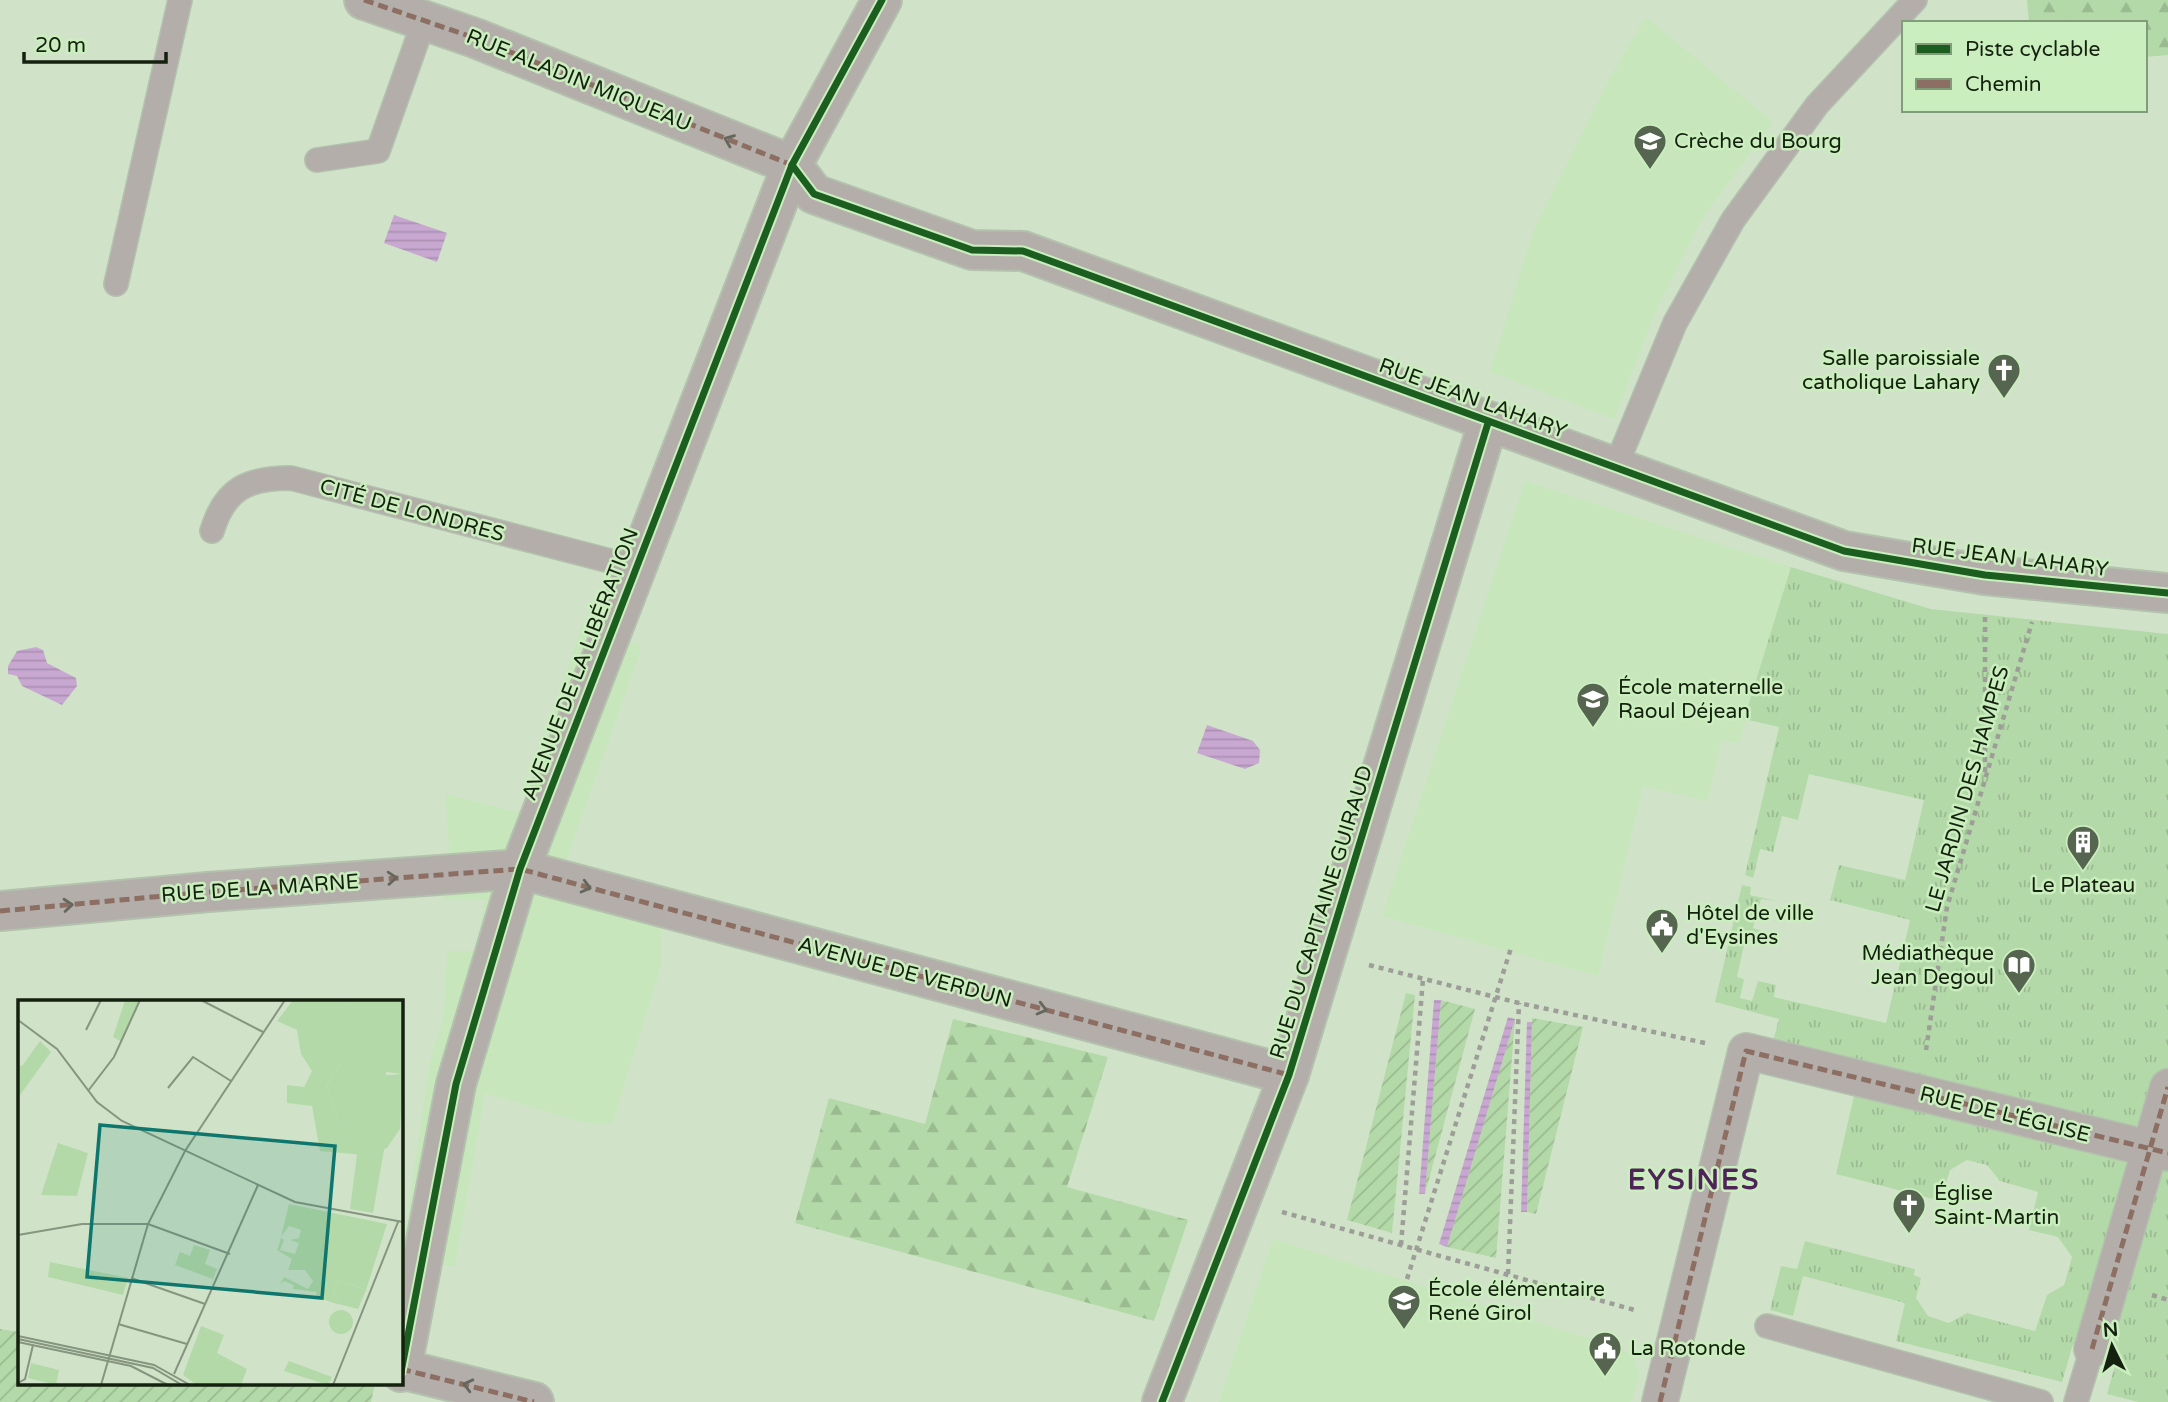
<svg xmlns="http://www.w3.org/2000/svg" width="2168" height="1402" viewBox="0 0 2168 1402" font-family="'Varela Round',sans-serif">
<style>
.built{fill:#c7e6bc}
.grass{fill:url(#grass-tufts)}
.forest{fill:url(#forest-firs)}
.garden{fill:url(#garden-furrows)}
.water{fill:url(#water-rules)}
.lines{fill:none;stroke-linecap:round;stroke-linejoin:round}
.service-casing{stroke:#b3c1ae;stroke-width:26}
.pedestrian-casing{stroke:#b3c1ae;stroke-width:38}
.minor-casing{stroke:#b3c1ae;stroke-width:42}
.tertiary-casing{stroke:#b3c1ae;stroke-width:42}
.path{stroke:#9d9e97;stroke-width:4.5;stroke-dasharray:5 5;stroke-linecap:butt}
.service{stroke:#b4aeaa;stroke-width:23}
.pedestrian{stroke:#b4aeaa;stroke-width:35}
.minor{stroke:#b4aeaa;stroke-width:38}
.tertiary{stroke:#b4aeaa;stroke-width:38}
.quiet{stroke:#8d6e63;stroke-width:5;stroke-dasharray:10 5;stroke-linecap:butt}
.cycleway-casing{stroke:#caeebe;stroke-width:11}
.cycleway{stroke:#1b5e20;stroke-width:7}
.oneway{stroke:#64685c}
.labels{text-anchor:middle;stroke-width:5;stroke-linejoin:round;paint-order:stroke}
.street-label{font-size:21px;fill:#14210f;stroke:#caeebe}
.poi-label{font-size:21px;fill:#14210f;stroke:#caeebe;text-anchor:start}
.district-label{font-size:28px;font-weight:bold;letter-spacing:2px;fill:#4d2358;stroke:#caeebe}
.inset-road{fill:none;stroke:#85957f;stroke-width:2}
.view{fill:#0f766e;fill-opacity:0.15;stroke:#0f766e;stroke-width:3.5}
.inset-edge{fill:none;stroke:#14210f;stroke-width:3.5}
</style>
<defs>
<pattern id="grass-tufts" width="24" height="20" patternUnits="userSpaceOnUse" patternTransform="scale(1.75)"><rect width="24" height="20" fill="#b4d9a9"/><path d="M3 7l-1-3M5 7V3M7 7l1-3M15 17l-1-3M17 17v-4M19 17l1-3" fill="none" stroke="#9aba90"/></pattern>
<pattern id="forest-firs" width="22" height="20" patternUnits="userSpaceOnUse" patternTransform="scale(1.75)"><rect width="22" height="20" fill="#b4d9a9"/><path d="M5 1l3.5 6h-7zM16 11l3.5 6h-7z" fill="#9aba90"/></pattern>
<pattern id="garden-furrows" width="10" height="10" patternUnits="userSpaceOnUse" patternTransform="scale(1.75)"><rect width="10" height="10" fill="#b4d9a9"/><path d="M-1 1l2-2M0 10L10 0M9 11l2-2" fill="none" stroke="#9aba90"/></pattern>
<pattern id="water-rules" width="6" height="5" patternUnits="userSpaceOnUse" patternTransform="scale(1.75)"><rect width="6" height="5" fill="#c8a8d1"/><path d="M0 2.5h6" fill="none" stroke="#ab90b2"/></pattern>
</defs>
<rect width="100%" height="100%" fill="#d0e3c9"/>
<g class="built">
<polygon points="1646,17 1773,122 1701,220 1655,313 1614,419 1490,372 1534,229 1609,79"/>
<polygon points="1525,481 1791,567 1739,743 1722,740 1707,801 1643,786 1598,976 1382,916"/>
<polygon points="581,627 642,646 566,861 661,886 661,966 612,1124 582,1122 485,1093 455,1266 401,1262 430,1060 444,1017 447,951 475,951 485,900 444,900 449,845 445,794 517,812 523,809"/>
<polygon points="1273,1239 1623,1349 1635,1359 1639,1374 1633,1397 1630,1402 1219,1402"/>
</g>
<polygon class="grass" points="1791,567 1931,609 2168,634 2168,1402 2138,1402 2107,1394 2118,1355 2073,1344 2062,1382 1896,1341 1905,1303 1803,1276 1793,1316 1770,1310 1781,1266 1797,1269 1805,1241 1915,1269 1914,1275 1921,1278 1916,1298 1928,1316 1949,1323 1967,1313 2035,1331 2047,1295 2064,1285 2072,1257 2058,1237 2029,1230 2038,1192 2000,1181 1987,1165 1967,1160 1950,1170 1944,1189 1937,1187 1933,1199 1836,1174 1861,1065 1772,1045 1779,1019 1715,1002 1742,885 1751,887 1750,895 1777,901 1761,899 1753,928 1770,933 1768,940 1746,936 1737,977 1744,979 1740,998 1752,1001 1758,981 1776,985 1774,997 1886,1023 1910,920 1830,900 1839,865 1905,880 1924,800 1809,774 1798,820 1782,816 1773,852 1760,849 1753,878 1745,875 1779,727 1744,719"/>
<g class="forest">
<polygon points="2027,0 2168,0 2168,55 2145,57 2145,23 2029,23"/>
<polygon points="953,1019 1108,1057 1067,1187 1188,1220 1154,1321 795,1223 829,1098 925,1124"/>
</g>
<g class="garden">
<polygon points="1406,993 1415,995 1392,1233 1347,1220"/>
<polygon points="1441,1000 1475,1009 1425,1194"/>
<polygon points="1532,1018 1583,1027 1536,1214 1527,1212"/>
<polygon points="1515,1019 1496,1258 1447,1247"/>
<polygon points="0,1329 19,1332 19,1383 375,1383 371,1402 0,1402"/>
</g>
<g class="water">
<polygon points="394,215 447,233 437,262 384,243"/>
<polygon points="36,647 43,650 47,663 76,678 77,686 62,705 22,686 17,676 8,674 8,666 17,651"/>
<polygon points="1207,725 1253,741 1260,750 1259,763 1245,769 1197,753"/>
<polygon points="1434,1000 1441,1000 1425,1194 1419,1194"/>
<polygon points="1508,1017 1515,1019 1447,1247 1439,1244"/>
<polygon points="1527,1022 1532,1022 1527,1212 1521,1212"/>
</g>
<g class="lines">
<defs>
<g id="service">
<polyline points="317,160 378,151 424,21"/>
<polyline points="116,284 180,0"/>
<polyline points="1615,468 1675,323 1733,220 1817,105 1915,0"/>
<path d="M 212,531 C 225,488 248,478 291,478 L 637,568"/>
<polyline points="1767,1326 2041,1402"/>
<polyline points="2076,1402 2092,1349"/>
</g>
<g id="pedestrian">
<polyline points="2092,1349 2168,1087"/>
<polyline points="1660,1402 1746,1051 2168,1153"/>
</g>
<g id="minor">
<polyline points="364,0 475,38 792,165 814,194 972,250 1023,251 1844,551 1985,575 2168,593"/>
<polyline points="0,911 208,892 520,869 1289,1075"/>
<polyline points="401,1369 534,1402"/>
<polyline points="1162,1402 1289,1075 1488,423"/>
</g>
<polyline id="tertiary" points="401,1372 456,1084 520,869 792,165 882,0"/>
</defs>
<use href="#service" class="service-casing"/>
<use href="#pedestrian" class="pedestrian-casing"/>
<use href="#minor" class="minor-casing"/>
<use href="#tertiary" class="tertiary-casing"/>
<g class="path">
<polyline points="1985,617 1985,777"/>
<polyline points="1369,965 1519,1003 1705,1043"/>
<polyline points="1926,1050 1947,907 2032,622"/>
<polyline points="1282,1212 1638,1311"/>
<polyline points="1401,1245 1423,979"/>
<polyline points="1508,1274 1519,1003"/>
<polyline points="1407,1279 1511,948"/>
<polyline points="2152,1295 2168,1300"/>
</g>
<use href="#service" class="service"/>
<use href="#pedestrian" class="pedestrian"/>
<use href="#minor" class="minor"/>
<use href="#tertiary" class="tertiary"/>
<g class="quiet">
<polyline points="364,0 475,38 792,165 796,170"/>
<polyline points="0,911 208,892 520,869 1289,1075"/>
<polyline points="2092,1349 2168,1087"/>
<polyline points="401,1369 534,1402"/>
<polyline points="1660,1402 1746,1051 2168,1153"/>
</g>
<defs>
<g id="cycleway">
<polyline points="792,165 814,194 972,250 1023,251 1844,551 1985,575 2168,593"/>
<polyline points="401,1372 456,1084 520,869 792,165 882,0"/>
<polyline points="1162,1402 1289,1075 1488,423"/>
</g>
</defs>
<use href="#cycleway" class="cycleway-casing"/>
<use href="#cycleway" class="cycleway"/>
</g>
<defs><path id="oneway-chevron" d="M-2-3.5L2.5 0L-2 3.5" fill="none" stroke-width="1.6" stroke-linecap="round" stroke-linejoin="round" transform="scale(1.75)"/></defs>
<g class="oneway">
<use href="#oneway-chevron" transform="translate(729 140) rotate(-158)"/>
<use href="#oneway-chevron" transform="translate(392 878) rotate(-4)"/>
<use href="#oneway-chevron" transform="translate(586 887) rotate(15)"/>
<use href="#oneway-chevron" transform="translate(68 905) rotate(-5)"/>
<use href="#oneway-chevron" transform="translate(1042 1009) rotate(15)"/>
<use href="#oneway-chevron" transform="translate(468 1385) rotate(-166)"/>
</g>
<defs>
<symbol id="school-pin" viewBox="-11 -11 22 30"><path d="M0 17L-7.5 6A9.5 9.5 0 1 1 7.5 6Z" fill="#566550" stroke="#caeebe"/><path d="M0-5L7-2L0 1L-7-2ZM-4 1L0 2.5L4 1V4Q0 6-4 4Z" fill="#fff"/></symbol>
<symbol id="church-pin" viewBox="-11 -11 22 30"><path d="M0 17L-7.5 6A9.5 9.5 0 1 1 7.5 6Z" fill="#566550" stroke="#caeebe"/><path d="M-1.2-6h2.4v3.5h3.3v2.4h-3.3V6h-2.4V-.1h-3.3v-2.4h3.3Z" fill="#fff"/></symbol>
<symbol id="building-pin" viewBox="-11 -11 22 30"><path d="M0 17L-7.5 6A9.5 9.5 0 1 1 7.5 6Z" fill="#566550" stroke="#caeebe"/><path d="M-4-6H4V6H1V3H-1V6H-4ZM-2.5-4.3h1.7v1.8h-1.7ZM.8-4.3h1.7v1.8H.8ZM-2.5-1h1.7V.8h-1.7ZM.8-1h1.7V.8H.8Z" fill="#fff"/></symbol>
<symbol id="civic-pin" viewBox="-11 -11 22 30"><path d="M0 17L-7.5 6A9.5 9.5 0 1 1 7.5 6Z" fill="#566550" stroke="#caeebe"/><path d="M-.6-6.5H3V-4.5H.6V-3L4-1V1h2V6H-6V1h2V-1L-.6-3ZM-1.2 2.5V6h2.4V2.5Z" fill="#fff"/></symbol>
<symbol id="library-pin" viewBox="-11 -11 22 30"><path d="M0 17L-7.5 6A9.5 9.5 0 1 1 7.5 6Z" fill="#566550" stroke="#caeebe"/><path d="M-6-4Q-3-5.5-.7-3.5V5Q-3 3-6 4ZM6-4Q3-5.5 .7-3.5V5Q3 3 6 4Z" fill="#fff"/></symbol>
</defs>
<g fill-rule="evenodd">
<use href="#school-pin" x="1631" y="122" width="38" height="52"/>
<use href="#church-pin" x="1985" y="351" width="38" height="52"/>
<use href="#school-pin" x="1574" y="680" width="38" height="52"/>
<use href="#building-pin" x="2064" y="823" width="38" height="52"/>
<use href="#civic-pin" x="1643" y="906" width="38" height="52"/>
<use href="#library-pin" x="2000" y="946" width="38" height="52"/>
<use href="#church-pin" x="1890" y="1186" width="38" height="52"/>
<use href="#school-pin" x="1385" y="1282" width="38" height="52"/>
<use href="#civic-pin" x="1586" y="1329" width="38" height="52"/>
</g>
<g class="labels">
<g class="street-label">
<text transform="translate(579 80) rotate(22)" y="7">RUE ALADIN MIQUEAU</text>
<text transform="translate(1473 398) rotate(20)" y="7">RUE JEAN LAHARY</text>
<text transform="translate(412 510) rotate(15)" y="7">CITÉ DE LONDRES</text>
<text transform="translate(2010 557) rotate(7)" y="7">RUE JEAN LAHARY</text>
<text transform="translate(580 664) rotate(-69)" y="7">AVENUE DE LA LIBÉRATION</text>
<text transform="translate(1967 789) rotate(-74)" y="7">LE JARDIN DES HAMPES</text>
<text transform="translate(260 888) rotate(-4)" y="7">RUE DE LA MARNE</text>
<text transform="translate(1321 912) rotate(-73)" y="7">RUE DU CAPITAINE GUIRAUD</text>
<text transform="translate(905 972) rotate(15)" y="7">AVENUE DE VERDUN</text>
<text transform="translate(2005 1114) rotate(14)" y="7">RUE DE L'ÉGLISE</text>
</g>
<g class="poi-label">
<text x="1674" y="148">Crèche du Bourg</text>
<text x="1980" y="365" text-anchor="end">Salle paroissiale<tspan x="1980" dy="24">catholique Lahary</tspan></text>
<text x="1618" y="694">École maternelle<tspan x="1618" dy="24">Raoul Déjean</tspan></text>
<text x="2083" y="892" text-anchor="middle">Le Plateau</text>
<text x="1686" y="920">Hôtel de ville<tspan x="1686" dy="24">d'Eysines</tspan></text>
<text x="1994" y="960" text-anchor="end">Médiathèque<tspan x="1994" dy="24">Jean Degoul</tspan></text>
<text x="1934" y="1200">Église<tspan x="1934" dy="24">Saint-Martin</tspan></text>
<text x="1428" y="1296">École élémentaire<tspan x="1428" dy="24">René Girol</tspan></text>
<text x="1630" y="1355">La Rotonde</text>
</g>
<g class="district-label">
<text x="1694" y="1189">EYSINES</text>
</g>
</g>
<g transform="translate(18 1000)">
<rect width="385" height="385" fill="#d0e3c9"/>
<path d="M 107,0 L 122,0 L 104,42 L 95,37 ZM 335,0 L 385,0 L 385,74 L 368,72 L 370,127 L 355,213 L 332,209 L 342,131 L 321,122 L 309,86 L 325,59 L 348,59 L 326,16 ZM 22,41 L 33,52 L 0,98 L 0,64 L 4,66 ZM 271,204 L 369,224 L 348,290 L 320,280 L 312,302 L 298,296 L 299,292 L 275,289 L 276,285 L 266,281 L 262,284 L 266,277 L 290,289 L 295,281 L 287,270 L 270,270 L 274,259 L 259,250 L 263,238 L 266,240 L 262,250 L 277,254 L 281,243 L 272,240 L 281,238 L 283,230 L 271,226 L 263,237 ZM311 322a12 12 0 1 1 24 0a12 12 0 1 1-24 0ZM 183,326 L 206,335 L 199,353 L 229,369 L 223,385 L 179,385 L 165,375 ZM 271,361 L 314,377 L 310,385 L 266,371 ZM 13,363 L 41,370 L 38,385 L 10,378 Z" fill="#b4d9a9"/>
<path d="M 275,0 L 335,0 L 327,16 L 339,26 L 349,59 L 325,59 L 309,86 L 321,122 L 342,130 L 343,77 L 385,74 L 382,129 L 369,148 L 346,155 L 302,151 L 294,106 L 269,103 L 269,85 L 286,87 L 294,71 L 283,54 L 279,30 L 259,21 ZM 176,245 L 192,250 L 187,264 L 199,269 L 195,279 L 157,265 L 162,252 L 172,256 ZM 320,280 L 348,290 L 340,309 L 312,302 Z" fill="#b4d9a9"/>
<path d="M 40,143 L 70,153 L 59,196 L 23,195 ZM 32,262 L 110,278 L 105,295 L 30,277 Z" fill="#b4d9a9"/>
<path class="inset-road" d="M 183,0 L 245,32M 0,20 L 39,49 L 79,102 L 104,121 L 277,202 L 385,222M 68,30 L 83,0M 150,88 L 175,57 L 213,81M 70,91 L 96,57 L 122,0M 0,235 L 64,224 L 130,224 L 212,254M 113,278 L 187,304M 100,324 L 169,344M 0,336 L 136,365 L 172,385M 0,339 L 135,368 L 164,385M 0,342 L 113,366 L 150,385M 156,374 L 240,185M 0,383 L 7,379 L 15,345M 83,385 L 130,224 L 167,151 L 267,0M 315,385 L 380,222"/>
<path class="view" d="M 82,125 L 317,146 L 304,298 L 69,277 Z"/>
<rect width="385" height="385" class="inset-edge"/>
</g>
<rect x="1902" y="21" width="245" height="91" fill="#caeebe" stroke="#819c78" stroke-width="2"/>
<rect x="1916" y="44" width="35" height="10" fill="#1b5e20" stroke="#819c78" stroke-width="2"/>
<text x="1965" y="56" font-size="21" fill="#14210f">Piste cyclable</text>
<rect x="1916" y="79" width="35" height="10" fill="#8d6e63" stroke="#819c78" stroke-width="2"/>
<text x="1965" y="91" font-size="21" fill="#14210f">Chemin</text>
<g transform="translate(2112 1346) rotate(355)" stroke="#caeebe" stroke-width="5" paint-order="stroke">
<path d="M0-5L12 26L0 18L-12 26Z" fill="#14210f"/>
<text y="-10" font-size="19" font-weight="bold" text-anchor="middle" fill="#14210f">N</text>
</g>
<path d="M24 52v10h142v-10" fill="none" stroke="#14210f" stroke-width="3.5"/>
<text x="35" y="52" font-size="21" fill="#14210f" stroke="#caeebe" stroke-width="5" paint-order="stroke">20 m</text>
</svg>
